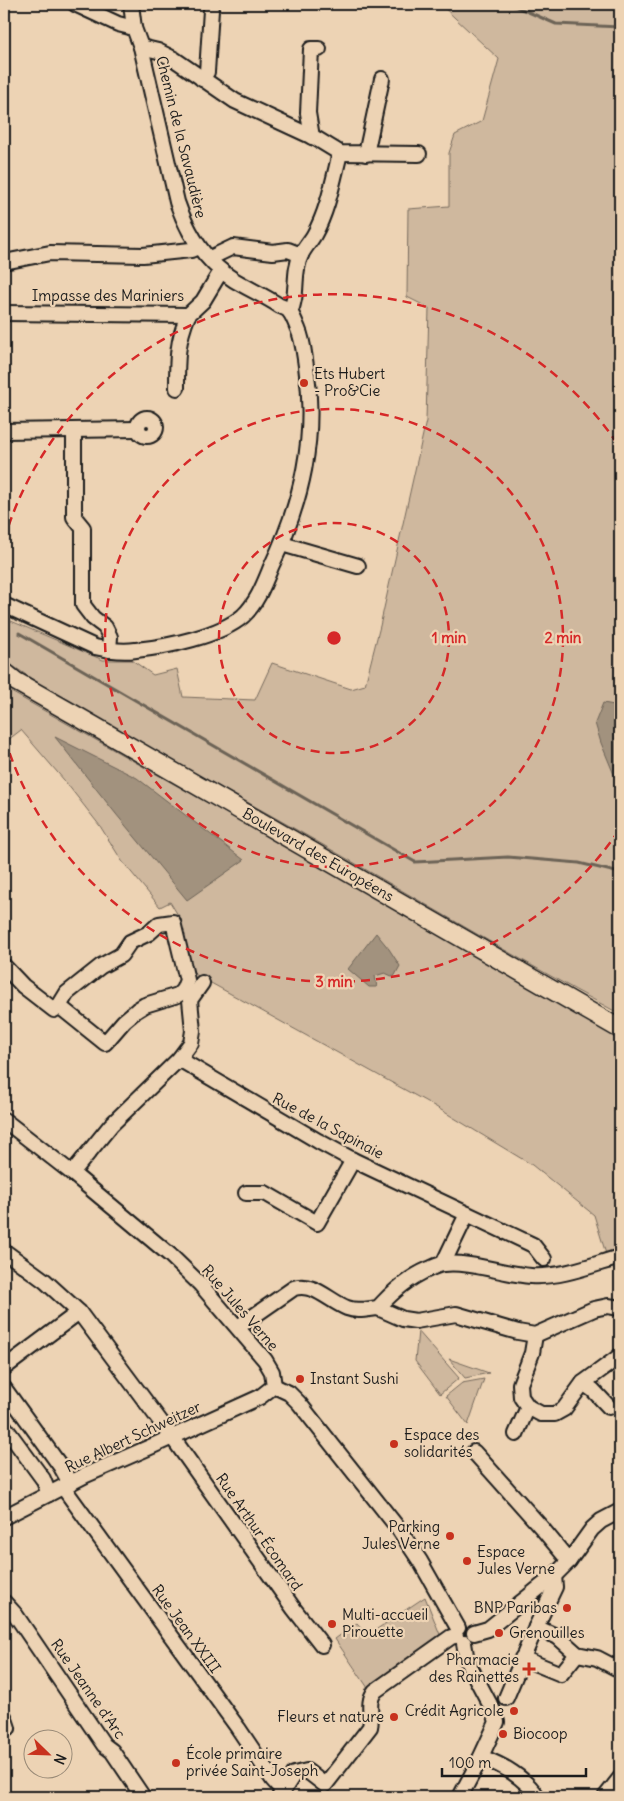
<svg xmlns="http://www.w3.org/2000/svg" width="624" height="1801" viewBox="0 0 624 1801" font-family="Delius,sans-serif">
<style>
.green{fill:#cfb89e;stroke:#766a5d}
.water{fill:#a2927e;stroke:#6c6357}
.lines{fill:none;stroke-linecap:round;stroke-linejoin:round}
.stream{stroke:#6c6357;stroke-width:3}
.minor-casing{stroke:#1c1c1c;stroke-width:18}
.major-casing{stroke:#1c1c1c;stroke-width:21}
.minor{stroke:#edd3b4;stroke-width:14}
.major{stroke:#edd3b4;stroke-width:18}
.ring{fill:none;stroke:#d62828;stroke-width:2.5;stroke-dasharray:9 6}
.poi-dot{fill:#c8321e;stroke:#edd3b4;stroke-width:2}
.labels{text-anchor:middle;stroke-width:4.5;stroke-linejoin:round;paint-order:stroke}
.street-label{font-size:15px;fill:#1c1c1c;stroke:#edd3b4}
.poi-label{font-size:15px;fill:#1c1c1c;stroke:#edd3b4;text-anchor:start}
.centre{fill:#d62828;stroke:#edd3b4;stroke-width:2.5}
.ring-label{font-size:15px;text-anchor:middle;font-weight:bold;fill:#d62828;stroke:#edd3b4;stroke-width:4.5;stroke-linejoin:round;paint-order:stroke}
</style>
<rect width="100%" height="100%" fill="#edd3b4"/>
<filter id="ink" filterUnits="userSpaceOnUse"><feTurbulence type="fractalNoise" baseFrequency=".02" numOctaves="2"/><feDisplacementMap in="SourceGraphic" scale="10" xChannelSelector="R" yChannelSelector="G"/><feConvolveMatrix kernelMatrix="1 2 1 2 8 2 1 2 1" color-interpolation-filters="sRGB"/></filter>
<g filter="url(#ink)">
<g class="green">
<path d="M 440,4 L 620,4 L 620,1014 C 502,951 388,881 272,816 C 182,765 88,719 4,660 L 4,618 L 103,660 L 132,660 L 153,675 L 177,669 L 183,697 L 255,700 L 272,663 L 351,689 L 365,685 L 380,626 L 426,421 L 429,308 L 407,297 L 408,209 L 449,206 L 449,153 L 455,135 L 482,121 L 499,59 Z"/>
<polygon points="4,688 620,1036 620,1251 606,1254 594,1215 532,1165 436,1107 191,972 181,920 170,902 160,907 122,861 100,826 64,780 21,730 4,743"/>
<polygon points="418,1331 459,1378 440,1394 415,1361"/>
<polygon points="449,1359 489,1373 465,1378"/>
<polygon points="484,1379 468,1425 446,1396 462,1383"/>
<polygon points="425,1597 441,1637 370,1691 335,1639 357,1623 368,1635"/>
</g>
<g class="water">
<polygon points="603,703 620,706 620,789 601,743 595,723"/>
<polygon points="55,737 137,778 244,860 187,900 116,814"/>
<polygon points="376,933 389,949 400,966 394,977 385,973 375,976 377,987 369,987 348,969"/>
</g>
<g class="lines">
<g class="stream">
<polyline points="510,4 556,24 620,27"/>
<polyline points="19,633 415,862 508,857 579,863 620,873"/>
</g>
<defs>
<g id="minor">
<polyline points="75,4 118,24 134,28"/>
<polyline points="141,47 158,51 174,59 235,101 317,139 340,153 419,154"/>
<polyline points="202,79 207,72 211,10"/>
<polyline points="312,137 308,113 311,49 319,49"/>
<polyline points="366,154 382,79"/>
<polyline points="210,258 233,247 273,252 288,250 301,255"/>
<polyline points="4,262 50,253 143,255 191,250 198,247"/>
<path d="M 290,312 C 299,294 292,273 301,255 C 304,248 310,242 314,235 C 328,210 333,181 340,153"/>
<polyline points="4,313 188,315 203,301 221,271"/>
<path d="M 177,388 C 177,359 177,342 188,315"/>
<circle cx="147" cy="427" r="9"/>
<polyline points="74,430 74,517 83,528 83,605 93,618 105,627 110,637 109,650"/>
<polyline points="4,431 138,429"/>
<polyline points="282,544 358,566"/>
<path d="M 4,605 L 95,647 C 108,650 122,652 136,650 C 166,647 220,636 243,616 C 257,603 264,584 271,567 C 302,502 317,437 306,366 C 304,353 303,340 298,329 C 296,324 293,316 290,312 C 288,309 283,307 280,306 C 265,296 249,289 234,280 C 205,262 188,234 177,202 L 141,47 L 134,28 L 131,4"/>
<polyline points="4,966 23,986 54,1010 59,1006 67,993 101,966 121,955 130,942 149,933 159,924 173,922 187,980 183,990 178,995 145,1005 137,1010 124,1021 105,1043 59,1006"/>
<polyline points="179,1059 318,1141 353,1160 533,1245 544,1259"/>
<polyline points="4,1120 72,1173 170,1255 200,1284 265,1360 272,1372 274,1386"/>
<polyline points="72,1173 111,1125 179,1059 191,1043 193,1031 190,1000 202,983"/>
<polyline points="246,1193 265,1193 317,1223 353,1160"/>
<polyline points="4,1251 45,1281 79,1312 175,1441 294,1609 322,1645"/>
<polyline points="443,1264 467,1214"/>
<polyline points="378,1308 403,1319 416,1321 456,1314 518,1332 535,1335 594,1309 608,1306 620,1308"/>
<path d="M 238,1327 L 294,1288 C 314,1282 329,1301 347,1308 C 357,1312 368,1309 378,1308 C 393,1291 408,1278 429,1269 C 434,1267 439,1264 444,1264 C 470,1261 504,1274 531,1276 C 560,1278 592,1265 620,1257"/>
<polyline points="535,1335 532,1353 520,1384 521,1397 528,1407 541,1414 555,1414 564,1409 583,1383 620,1356"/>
<polyline points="4,1368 79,1312"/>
<polyline points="583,1383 593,1390 609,1407"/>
<polyline points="274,1386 289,1393 299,1403 398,1528 420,1561 458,1628"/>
<polyline points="4,1388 61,1467 70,1483"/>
<polyline points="4,1426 43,1479 49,1494"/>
<polyline points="516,1434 528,1407"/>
<polyline points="474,1452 541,1527 569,1561"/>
<polyline points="63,1487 238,1728 273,1780 283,1791"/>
<polyline points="4,1517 86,1475 148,1448 260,1397 274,1386"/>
<polyline points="4,1602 15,1614 104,1745 112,1751 143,1797"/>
<polyline points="536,1627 558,1637 577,1654 597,1658 620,1670"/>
<polyline points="474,1633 488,1629 554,1576 569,1561 592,1529 601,1521 620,1511"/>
<polyline points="522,1658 561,1674 577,1654"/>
<polyline points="506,1698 536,1627 555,1587 554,1576"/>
<polyline points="4,1716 8,1728 4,1731"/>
<path d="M 481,1757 C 504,1766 523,1776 538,1797"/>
<path d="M 279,1797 L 294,1774 L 307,1771 L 325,1785 L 370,1727 C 373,1715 366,1703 375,1691 L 451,1637 L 456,1636"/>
<polyline points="460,1797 478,1763 497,1722 494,1712 467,1661 464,1643"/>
<polyline points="605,1797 620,1778"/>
</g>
<polyline id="major" points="4,672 15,681 75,715 620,1029"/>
</defs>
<use href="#minor" class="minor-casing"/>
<use href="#major" class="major-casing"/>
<use href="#minor" class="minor"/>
<use href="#major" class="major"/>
</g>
</g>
<g class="ring">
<circle cx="334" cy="638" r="115"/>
<circle cx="334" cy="638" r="229"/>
<path d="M619 830A344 344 0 0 1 4 736M4 540A344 344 0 0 1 619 446"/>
</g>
<g class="poi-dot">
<circle cx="304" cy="383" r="5"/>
<circle cx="300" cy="1379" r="5"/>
<circle cx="394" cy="1444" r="5"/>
<circle cx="450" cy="1536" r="5"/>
<circle cx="467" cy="1561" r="5"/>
<circle cx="567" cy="1608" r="5"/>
<circle cx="332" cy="1624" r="5"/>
<circle cx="499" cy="1633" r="5"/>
<path d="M526.5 1661.5h5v5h5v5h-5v5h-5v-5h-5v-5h5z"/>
<circle cx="514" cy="1711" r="5"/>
<circle cx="394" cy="1717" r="5"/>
<circle cx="503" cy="1734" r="5"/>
<circle cx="176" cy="1763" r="5"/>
</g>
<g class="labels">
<g class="street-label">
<text transform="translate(181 137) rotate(76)" y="5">Chemin de la Savaudière</text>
<text x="108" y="301">Impasse des Mariniers</text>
<text transform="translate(318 855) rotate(30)" y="5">Boulevard des Européens</text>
<text transform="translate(328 1126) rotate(28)" y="5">Rue de la Sapinaie</text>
<text transform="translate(240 1308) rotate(49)" y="5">Rue Jules Verne</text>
<text transform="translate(133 1437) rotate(-25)" y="5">Rue Albert Schweitzer</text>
<text transform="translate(259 1532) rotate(55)" y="5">Rue Arthur Écomard</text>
<text transform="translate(186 1629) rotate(54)" y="5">Rue Jean XXIII</text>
<text transform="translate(88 1689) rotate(55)" y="5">Rue Jeanne d'Arc</text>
</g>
<g class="poi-label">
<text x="314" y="379">Ets Hubert<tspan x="314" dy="17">- Pro&amp;Cie</tspan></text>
<text x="310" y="1384">Instant Sushi</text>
<text x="404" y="1440">Espace des<tspan x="404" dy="17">solidarités</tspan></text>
<text x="440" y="1532" text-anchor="end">Parking<tspan x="440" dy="17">Jules Verne</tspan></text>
<text x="477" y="1557">Espace<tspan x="477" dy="17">Jules Verne</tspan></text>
<text x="557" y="1613" text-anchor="end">BNP Paribas</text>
<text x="342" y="1620">Multi-accueil<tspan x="342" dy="17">Pirouette</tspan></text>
<text x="509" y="1638">Grenouilles</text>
<text x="519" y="1665" text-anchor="end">Pharmacie<tspan x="519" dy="17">des Rainettes</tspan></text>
<text x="504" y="1716" text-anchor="end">Crédit Agricole</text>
<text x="384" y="1722" text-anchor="end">Fleurs et nature</text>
<text x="513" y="1739">Biocoop</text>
<text x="186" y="1759">École primaire<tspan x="186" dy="17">privée Saint-Joseph</tspan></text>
</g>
</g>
<circle cx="334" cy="638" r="8" class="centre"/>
<g class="ring-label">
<text x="449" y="643">1 min</text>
<text x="563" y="643">2 min</text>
<text x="334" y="987">3 min</text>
</g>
<rect width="624" height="1801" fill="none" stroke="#edd3b4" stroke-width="20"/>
<rect x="10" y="10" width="604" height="1781" fill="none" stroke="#1c1c1c" stroke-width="2" filter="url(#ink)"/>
<g transform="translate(48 1754) rotate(113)"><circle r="24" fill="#edd3b4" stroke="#998a77"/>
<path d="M0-4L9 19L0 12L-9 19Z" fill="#c8321e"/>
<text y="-8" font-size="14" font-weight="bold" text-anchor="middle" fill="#1c1c1c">N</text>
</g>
<path d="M442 1768v8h144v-8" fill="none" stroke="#1c1c1c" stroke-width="2.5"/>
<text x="449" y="1768" font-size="15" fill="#1c1c1c" stroke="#edd3b4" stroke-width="4" paint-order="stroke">100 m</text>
</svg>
